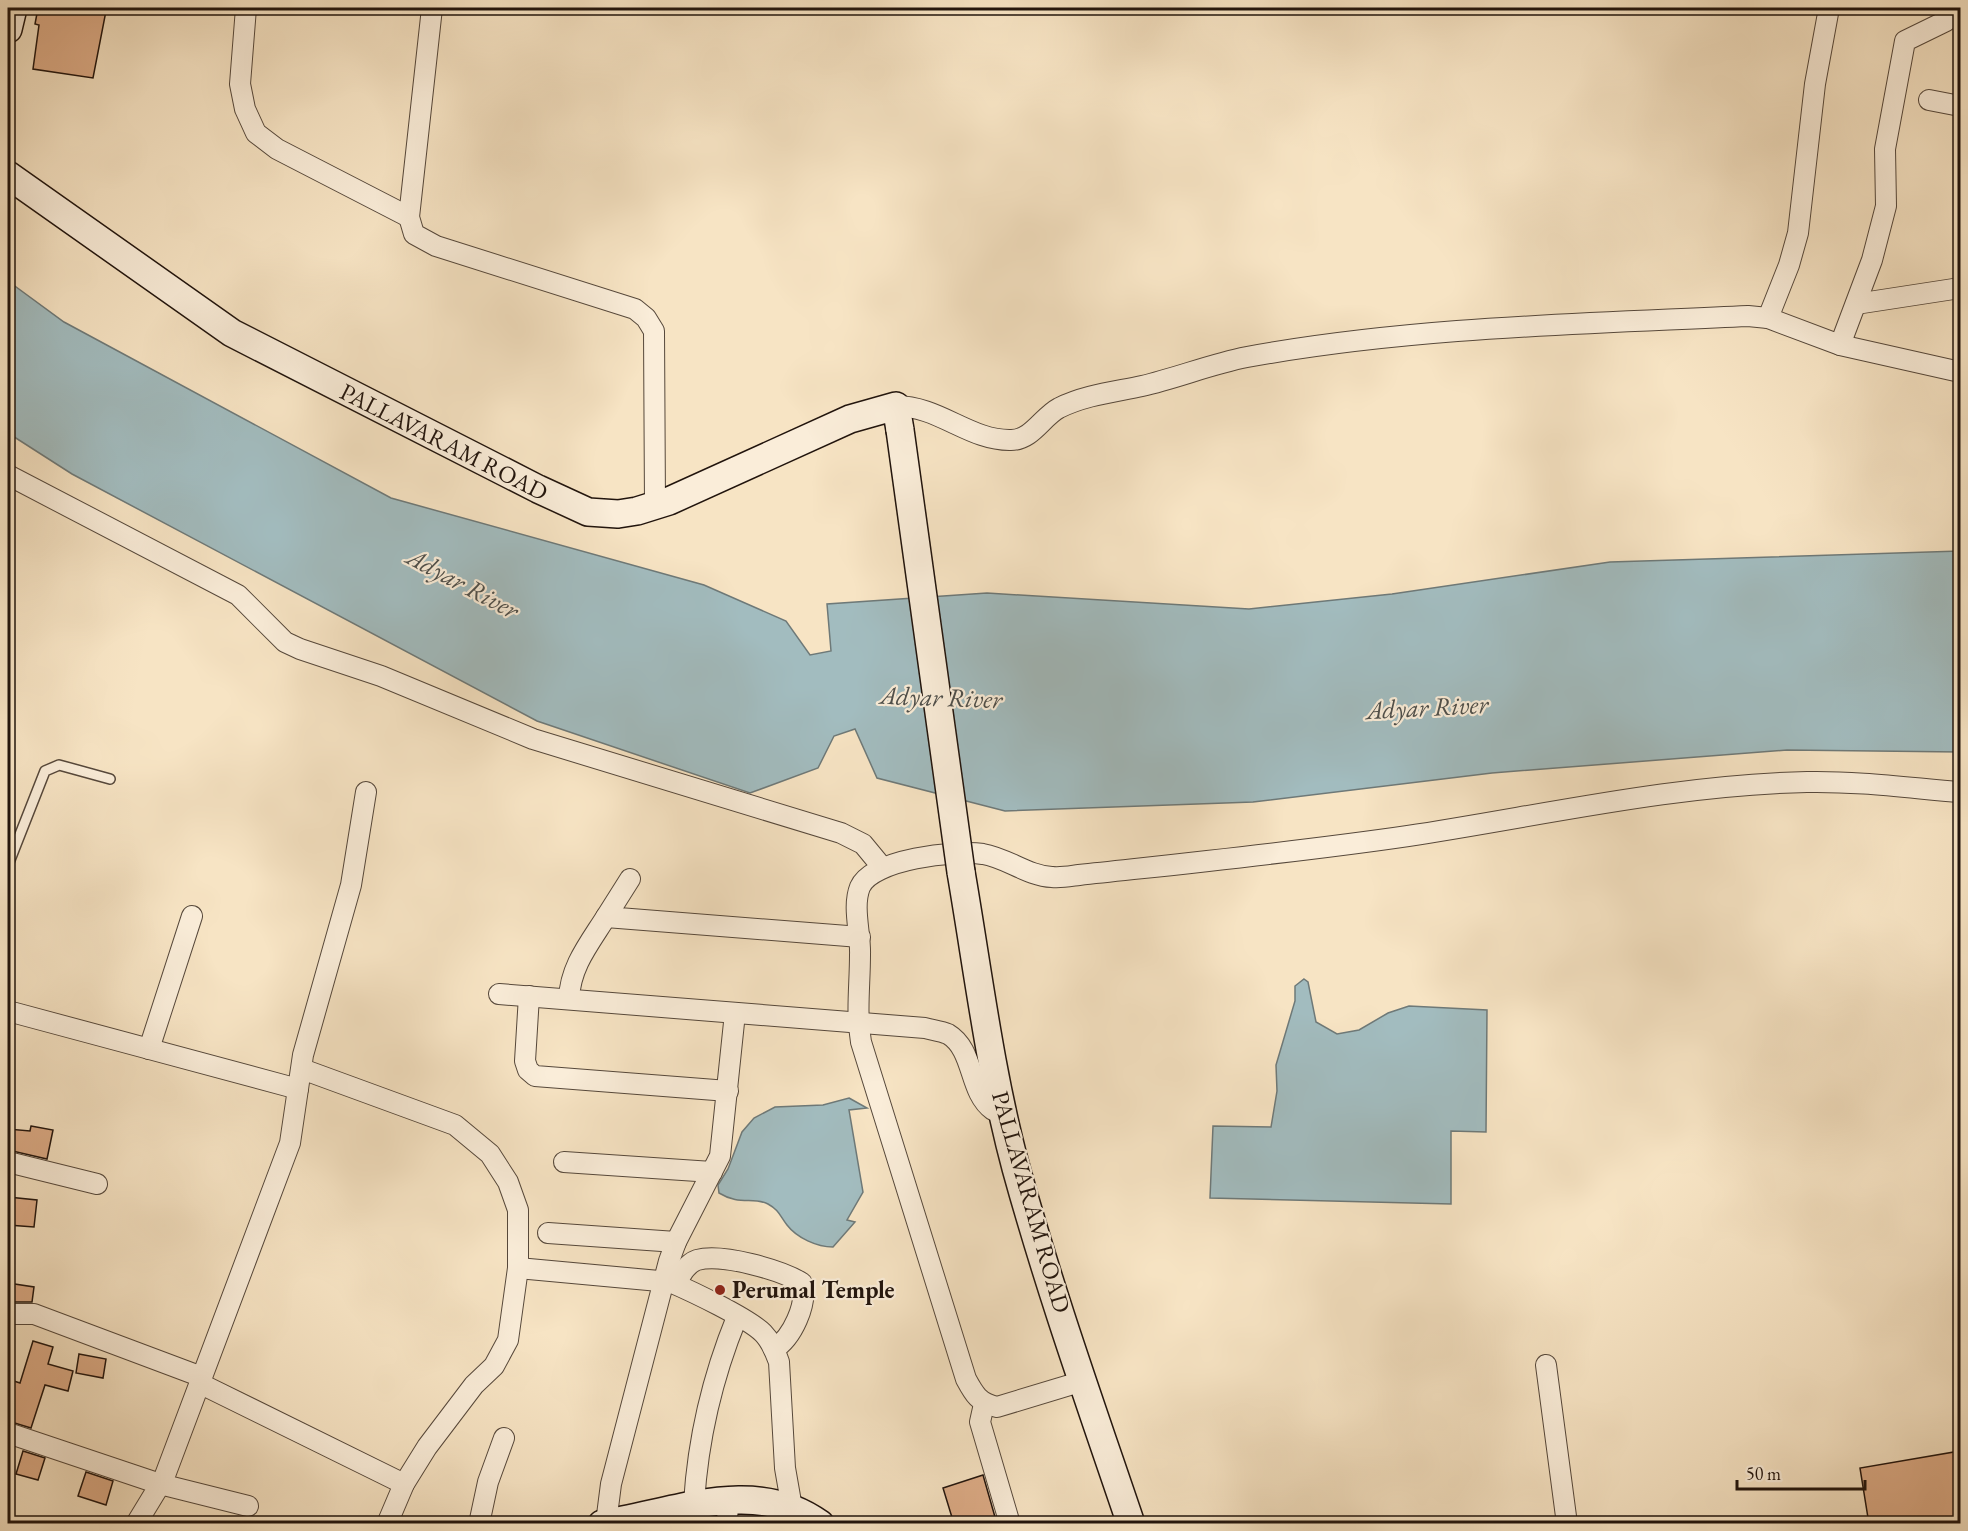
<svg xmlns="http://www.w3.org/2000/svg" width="1968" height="1531" viewBox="0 0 1968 1531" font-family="'EB Garamond',serif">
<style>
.water{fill:#a2bcbf;stroke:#6e7978;stroke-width:1.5}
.building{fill:#ddac87;stroke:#21140d;stroke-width:1.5}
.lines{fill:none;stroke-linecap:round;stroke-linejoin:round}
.lane-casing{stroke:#56483b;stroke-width:12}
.street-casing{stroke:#56483b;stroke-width:22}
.secondary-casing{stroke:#21140d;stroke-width:30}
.lane{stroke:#faedd9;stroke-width:9}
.street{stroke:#faedd9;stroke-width:20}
.secondary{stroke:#faedd9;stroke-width:27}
.secondary-bridge-casing{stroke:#21140d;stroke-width:30;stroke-linecap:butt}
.secondary-bridge{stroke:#faedd9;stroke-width:27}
.poi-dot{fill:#8f2418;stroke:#faedd9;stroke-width:2}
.labels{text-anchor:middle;stroke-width:4.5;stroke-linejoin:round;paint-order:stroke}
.street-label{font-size:24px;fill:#21140d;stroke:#faedd9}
.poi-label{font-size:24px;font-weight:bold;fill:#21140d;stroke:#faedd9;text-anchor:start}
.water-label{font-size:26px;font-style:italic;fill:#4e4f4b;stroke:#faedd9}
</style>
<rect width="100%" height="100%" fill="#f7e4c4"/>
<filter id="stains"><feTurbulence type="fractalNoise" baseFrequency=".00333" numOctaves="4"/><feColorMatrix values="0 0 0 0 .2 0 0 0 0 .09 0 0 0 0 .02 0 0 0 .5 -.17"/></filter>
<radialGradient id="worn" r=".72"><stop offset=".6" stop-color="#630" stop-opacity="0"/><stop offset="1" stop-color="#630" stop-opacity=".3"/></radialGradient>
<g class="water">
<polygon points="8,281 64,322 391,498 704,585 786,621 810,655 831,651 827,604 987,593 1249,609 1392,594 1610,562 1960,551 1960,752 1787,750 1492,773 1253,802 1005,811 877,778 855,729 834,736 818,768 750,793 537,721 72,474 8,433"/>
<polygon points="1304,979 1308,982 1316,1022 1337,1034 1359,1030 1388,1013 1409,1006 1487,1010 1486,1132 1451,1131 1451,1204 1210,1198 1213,1126 1271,1127 1277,1091 1276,1065 1295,1001 1295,986"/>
<path d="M 849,1098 L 867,1108 L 849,1110 L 863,1192 L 847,1220 L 855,1222 L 833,1247 C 817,1247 797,1238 787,1225 C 780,1216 779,1210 768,1204 C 753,1196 740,1206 719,1193 L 718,1185 L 728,1169 L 742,1132 L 754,1118 L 775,1107 L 823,1105 Z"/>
</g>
<g class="building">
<polygon points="38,8 78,8 106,11 93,78 33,69 39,25 35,24"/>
<polygon points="31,1126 53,1130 47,1159 8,1150 8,1129 30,1131"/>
<polygon points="8,1197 37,1200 34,1227 8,1225"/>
<polygon points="8,1283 34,1287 32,1302 8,1302"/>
<polygon points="33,1341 53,1347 48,1364 73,1371 68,1391 45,1385 31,1428 8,1421 8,1379 20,1383"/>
<polygon points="79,1354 106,1359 103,1378 76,1373"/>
<polygon points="23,1451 45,1458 38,1480 16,1474"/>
<polygon points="1960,1451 1960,1524 1869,1524 1860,1468"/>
<polygon points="86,1472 113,1481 106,1505 78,1496"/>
<polygon points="983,1475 997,1524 954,1524 943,1488"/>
</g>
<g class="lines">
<defs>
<polyline id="lane" points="8,865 45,771 59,765 110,779"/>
<g id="street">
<polyline points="246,8 240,84 245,109 256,133 277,149 409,217"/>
<polyline points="432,8 409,217 414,234 436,246 635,309 646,318 654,331 655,506"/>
<polyline points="1929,100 1960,106"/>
<polyline points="1856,304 1960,288"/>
<polyline points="1768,318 1789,265 1798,233 1815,84 1829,8"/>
<polyline points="1840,345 1872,260 1886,206 1885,149 1905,41 1946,21 1946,8"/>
<path d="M 896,406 C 939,406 970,441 1011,440 C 1032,440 1042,417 1059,408 C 1085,395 1114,392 1142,386 C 1177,378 1211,364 1247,357 C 1412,327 1581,324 1748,316 L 1768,318 L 1840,345 L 1960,372"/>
<polyline points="8,475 238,595 285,642 300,649 381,676 533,739 841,833 863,844 882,867"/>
<polyline points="630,879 606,917 860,937"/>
<path d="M 499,994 L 925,1028 C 932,1030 941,1031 948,1034 C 975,1050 968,1092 993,1110 L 1002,1108"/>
<polyline points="529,996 525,1061 528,1070 535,1076 728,1091"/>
<path d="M 569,999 C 570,967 589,944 606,917"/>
<polyline points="8,1011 298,1089"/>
<polyline points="149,1049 192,916"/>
<polyline points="302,1069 455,1125 490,1154 508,1182 518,1210 518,1268 508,1340 494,1366 474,1385 427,1447 404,1484 387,1524"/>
<polyline points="8,1162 97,1184"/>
<polyline points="564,1162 712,1172"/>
<polyline points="548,1233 676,1242"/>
<path d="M 518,1268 L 670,1282 C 691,1291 748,1318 763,1333 C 771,1341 775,1351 779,1362 L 785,1468 L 792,1508"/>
<path d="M 676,1284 C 681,1275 686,1264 697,1260 C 722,1253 781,1270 802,1283 C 808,1304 792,1338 774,1349"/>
<polyline points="8,1314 34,1314 202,1377"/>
<polyline points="1546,1365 1567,1524"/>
<path d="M 1083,1381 L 997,1407 C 979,1403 974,1394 966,1379 L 861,1042 C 856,1012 860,985 860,955 C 861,934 852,907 860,887 C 872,859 955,850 983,854 C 1007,858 1028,876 1052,877 C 1061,878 1071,876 1079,875 C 1189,863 1299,852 1408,836 C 1540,816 1672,785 1807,782 C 1858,781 1910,788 1960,792"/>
<polyline points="201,1384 404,1484"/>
<polyline points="984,1404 980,1422 1010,1524"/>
<polyline points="8,1433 160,1484 248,1506"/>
<path d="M 694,1503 C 698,1438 712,1378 737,1317"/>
<polyline points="606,1523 611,1484 669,1261 676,1242 720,1156 735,1013"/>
<polyline points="136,1524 164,1478 290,1143 303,1055 351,885 366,792"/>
<polyline points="479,1524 488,1482 504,1438"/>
<polyline points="727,1524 728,1500"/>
</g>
<g id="secondary">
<polyline points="8,29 13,8"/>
<polyline points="8,175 232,333 538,489 588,512 618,514 637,511 669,501 850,419 896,406 900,430"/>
<path d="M 961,872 C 978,971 990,1072 1016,1168 C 1049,1288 1091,1406 1131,1524"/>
<path d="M 602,1524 C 674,1513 754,1476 820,1524"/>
</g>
</defs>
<use href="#lane" class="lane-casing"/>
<use href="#street" class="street-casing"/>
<use href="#secondary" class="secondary-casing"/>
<use href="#lane" class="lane"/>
<use href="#street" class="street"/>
<use href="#secondary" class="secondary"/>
<defs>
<polyline id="secondary-bridge" points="900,430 961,872"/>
</defs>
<use href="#secondary-bridge" class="secondary-bridge-casing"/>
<use href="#secondary-bridge" class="secondary-bridge"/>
</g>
<circle class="poi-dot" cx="720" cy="1290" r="6"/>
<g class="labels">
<g class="street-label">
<text transform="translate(444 442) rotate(27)" y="8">PALLAVARAM ROAD</text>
<text transform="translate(1031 1202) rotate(74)" y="8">PALLAVARAM ROAD</text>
</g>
<g class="poi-label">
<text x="732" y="1298">Perumal Temple</text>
</g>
<g class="water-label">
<text transform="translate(463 583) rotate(28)" y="9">Adyar River</text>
<text transform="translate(941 697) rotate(2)" y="9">Adyar River</text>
<text transform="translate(1427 707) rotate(-3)" y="9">Adyar River</text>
</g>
</g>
<rect width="1968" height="1531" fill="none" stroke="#f7e4c4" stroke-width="30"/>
<rect x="9" y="9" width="1950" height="1513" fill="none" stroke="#21140d" stroke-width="3"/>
<rect x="15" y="15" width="1938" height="1501" fill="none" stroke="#21140d" stroke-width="1.5"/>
<path d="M1737 1480v9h128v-9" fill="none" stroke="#21140d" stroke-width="3"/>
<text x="1746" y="1480" font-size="18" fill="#21140d" stroke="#faedd9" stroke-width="4.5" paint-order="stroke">50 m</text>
<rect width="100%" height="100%" filter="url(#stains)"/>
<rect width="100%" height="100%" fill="url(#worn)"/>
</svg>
